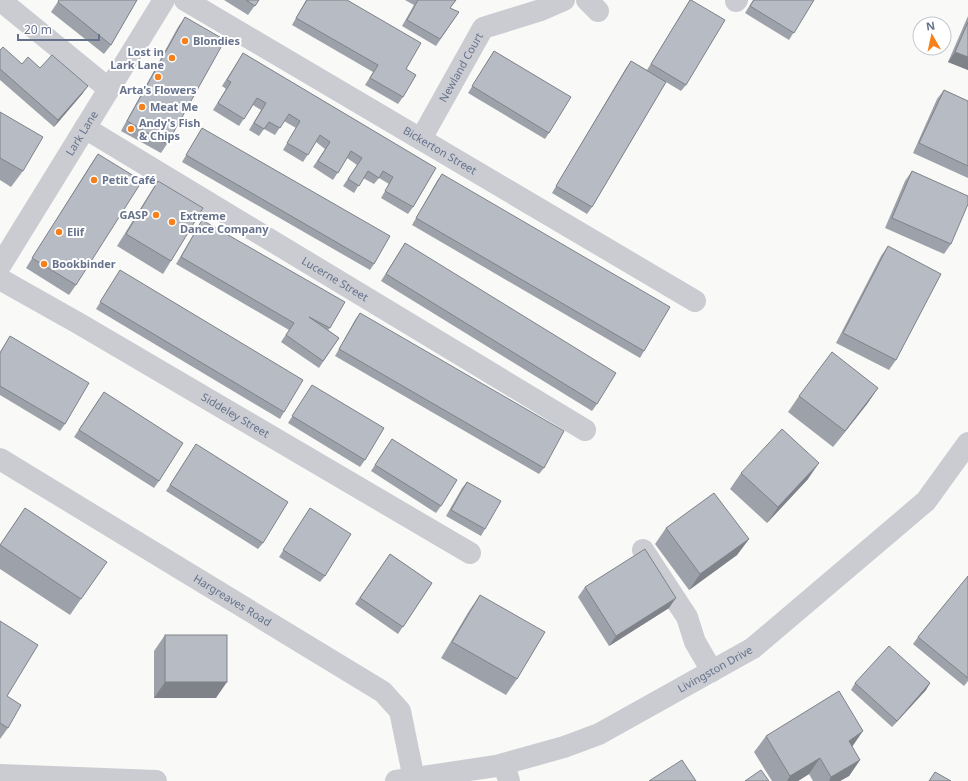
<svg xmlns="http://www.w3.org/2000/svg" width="968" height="781" viewBox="0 0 968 781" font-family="'Noto Sans',sans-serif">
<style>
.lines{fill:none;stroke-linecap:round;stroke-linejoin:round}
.minor{stroke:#caccd2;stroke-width:22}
.wall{fill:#9da1a9}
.shaded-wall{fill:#7f8389}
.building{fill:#b6bbc4;stroke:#7f8389}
.poi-dot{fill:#f6801b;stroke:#fff;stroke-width:1.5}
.labels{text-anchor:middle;stroke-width:4;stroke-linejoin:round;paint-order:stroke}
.poi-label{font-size:11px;font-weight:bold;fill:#66728c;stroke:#fff;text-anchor:start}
.street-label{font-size:11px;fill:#66728c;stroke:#fff}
</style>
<rect width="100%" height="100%" fill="#f9faf7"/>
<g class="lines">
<g class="minor">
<polyline points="0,0 109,89"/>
<path id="s1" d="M 185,0 L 695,301"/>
<polyline points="587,0 598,11"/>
<polyline points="736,1 737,0"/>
<path id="s2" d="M 85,128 L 585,430"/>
<path id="s3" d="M 421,139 L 483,28 L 541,10 L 564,0"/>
<path id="s4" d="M 0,266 L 164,0"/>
<path id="s5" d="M 0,279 L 78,323 L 470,553"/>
<path id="s6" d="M 0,459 L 383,692 L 400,711 L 414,779"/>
<polyline points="643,550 687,617 695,642 712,671"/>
<polyline points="504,764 509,781"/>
<polyline points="0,775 156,781"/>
<path id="s7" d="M 396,781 L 496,766 L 564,747 L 599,734 L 753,648 L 926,501 L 968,443"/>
</g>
</g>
<g class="wall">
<polygon points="59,0 137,0 111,45 104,54 51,12"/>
<polygon points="224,0 259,0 248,15"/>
<polygon points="306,0 347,0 406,69 403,97 398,104 365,85 373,72 292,25"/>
<polygon points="405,0 456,0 450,8 459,12 436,46 402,26 414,5"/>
<polygon points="690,0 686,85 681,91 666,82 592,207 587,214 552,193 626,68 631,61 647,70"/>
<polygon points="753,0 814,0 789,40 745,13"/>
<polygon points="968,16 968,70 948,62"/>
<polygon points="185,17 167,144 161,153 121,131 178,27"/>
<polygon points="0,50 22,64 40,68 83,93 54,127 0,80"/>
<polygon points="494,51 549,133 545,139 468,93"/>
<polygon points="243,53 436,168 413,207 408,214 381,198 389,184 379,178 374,184 363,178 354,193 343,186 357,165 347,158 333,180 313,167 325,149 316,142 303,162 283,150 296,128 284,121 275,135 264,129 259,136 249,130 261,110 253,105 239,126 213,110 226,89 222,86"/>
<polygon points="944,90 968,101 968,178 913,153 937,99"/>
<polygon points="0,112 23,171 11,187 0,180"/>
<polygon points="202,128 374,264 370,270 182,162 198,135"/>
<polygon points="98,154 76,285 69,295 26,268 91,164"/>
<polygon points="912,171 951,244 944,254 885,228 905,181"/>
<polygon points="442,174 644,351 640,358 412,225 437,181"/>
<polygon points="158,181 171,261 163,274 117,246 150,193"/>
<polygon points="202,220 330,328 328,330 339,338 319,368 281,342 289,330 176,264 198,227"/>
<polygon points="405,243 597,404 592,411 381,281"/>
<polygon points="888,246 896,360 889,370 836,343 881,256"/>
<polygon points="120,270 284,412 280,419 96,309"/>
<polygon points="360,313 544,468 539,474 335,356 355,320"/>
<polygon points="10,336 65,424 60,431 0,395 0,352"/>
<polygon points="312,385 365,460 360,467 288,423"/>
<polygon points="878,388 867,404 833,447 788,412 799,396"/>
<polygon points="99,399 159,481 154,488 74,437"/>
<polygon points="392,439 441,506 436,513 371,471"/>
<polygon points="196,444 263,543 258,549 166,491"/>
<polygon points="741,473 808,479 767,523 730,489"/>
<polygon points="467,482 485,529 481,536 446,516 462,488"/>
<polygon points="25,508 81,599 70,615 0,569 0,545"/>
<polygon points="310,508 325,576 320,582 279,557"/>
<polygon points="666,528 749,539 737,555 689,590 655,544"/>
<polygon points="390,554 432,583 398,634 355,604"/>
<polygon points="968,576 968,681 964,686 913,644 918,637"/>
<polygon points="585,587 669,608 609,646 578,597"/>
<polygon points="480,595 517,679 506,695 441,658 469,611"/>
<polygon points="0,621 7,696 8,728 0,739"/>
<polygon points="165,635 216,698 154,698 154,651"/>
<polygon points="855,683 930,683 926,690 892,727 851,690"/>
<polygon points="766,736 852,747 860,760 849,776 840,781 813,781 809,774 798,781 772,781 754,752"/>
</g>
<g class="shaded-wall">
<polygon points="955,52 968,57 968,70 948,62"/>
<polygon points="88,86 83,93 54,127 58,120"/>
<polygon points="878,388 867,404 833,447 845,431"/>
<polygon points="819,463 808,479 767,523 778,507"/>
<polygon points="749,539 737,555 689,590 700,574"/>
<polygon points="676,598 669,608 609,646 616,636"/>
<polygon points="165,682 227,682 216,698 154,698"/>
<polygon points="930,683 926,690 892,727 897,721"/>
<polygon points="863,731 852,747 849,741"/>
<polygon points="820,758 809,774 798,781 787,781 790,776"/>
<polygon points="860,760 849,776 840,781 829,781 831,777"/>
</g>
<g class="building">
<polygon points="59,0 137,0 111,45 58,2"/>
<polygon points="246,0 259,0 255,6"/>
<polygon points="307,0 347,0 421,43 406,69 416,75 403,97 370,78 378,65 296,18"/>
<polygon points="418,0 456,0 450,8 459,12 440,39 407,20"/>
<polygon points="690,0 691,0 725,20 686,85 651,64"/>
<polygon points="754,0 814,0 794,33 750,6"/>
<polygon points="185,17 225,40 167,144 127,121"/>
<polygon points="968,22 968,57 955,52"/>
<polygon points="3,47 22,64 28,57 40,68 52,55 88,86 58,120 0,69 0,50"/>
<polygon points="494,51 571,97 549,133 472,86"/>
<polygon points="243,53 436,168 413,207 385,191 393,177 383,171 379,178 368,171 359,186 348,179 362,158 351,151 338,173 318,161 330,142 320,135 308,155 287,143 300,121 289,114 280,128 269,122 264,129 254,123 266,103 257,98 244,119 218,103 231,82 227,80"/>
<polygon points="631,61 666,82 592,207 556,186"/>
<polygon points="944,90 968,101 968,166 919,143"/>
<polygon points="0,112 43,137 23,171 0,158"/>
<polygon points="202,128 390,236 374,264 186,155"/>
<polygon points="98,154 142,181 76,285 32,258"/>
<polygon points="912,171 968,196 968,204 951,244 892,218"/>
<polygon points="442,174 670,307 644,351 416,218"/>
<polygon points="158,181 203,208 171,261 126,234"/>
<polygon points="202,220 345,302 330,328 309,317 339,338 323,361 286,335 294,323 181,257"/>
<polygon points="405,243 616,373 597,404 386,274"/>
<polygon points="888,246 941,274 896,360 843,333"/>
<polygon points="120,270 303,380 284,412 100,302"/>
<polygon points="360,313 564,431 544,468 339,349"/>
<polygon points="10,336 89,383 65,424 0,386 0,353"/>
<polygon points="832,352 878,388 845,431 799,396"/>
<polygon points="312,385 384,428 365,460 292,416"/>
<polygon points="104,392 183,443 159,481 79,430"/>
<polygon points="782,429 819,463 778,507 741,473"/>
<polygon points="392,439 457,480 441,506 375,465"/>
<polygon points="196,444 288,502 263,543 170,485"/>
<polygon points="467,482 501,501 485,529 451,510"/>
<polygon points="714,493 749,539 700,574 666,528"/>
<polygon points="25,508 107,562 81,599 0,545"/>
<polygon points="310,508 351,534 325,576 283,550"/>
<polygon points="645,549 676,598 616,636 585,587"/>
<polygon points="390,554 432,583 403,627 360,598"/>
<polygon points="968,576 968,678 918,637"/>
<polygon points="480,595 545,632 517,679 452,642"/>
<polygon points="0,621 38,645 7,696 21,705 8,728 0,723"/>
<rect x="165" y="635" width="62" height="47"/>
<polygon points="889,646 930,683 897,721 855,683"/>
<polygon points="839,691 863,731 849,741 860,760 831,777 820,758 790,776 766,736"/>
<polygon points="682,760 696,781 649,781"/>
<polygon points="761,770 769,781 745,781"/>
<polygon points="935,772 951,781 929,781"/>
</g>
<g class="poi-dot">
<circle cx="185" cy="41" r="4"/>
<circle cx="172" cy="58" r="4"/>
<circle cx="158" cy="77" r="4"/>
<circle cx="142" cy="107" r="4"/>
<circle cx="131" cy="129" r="4"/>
<circle cx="94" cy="180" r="4"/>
<circle cx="156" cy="215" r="4"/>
<circle cx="172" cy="222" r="4"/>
<circle cx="59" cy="232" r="4"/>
<circle cx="44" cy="264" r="4"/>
</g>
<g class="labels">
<g class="poi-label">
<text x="193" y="45">Blondies</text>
<text x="164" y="56" text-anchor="end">Lost in<tspan x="164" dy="13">Lark Lane</tspan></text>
<text x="158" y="94" text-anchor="middle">Arta's Flowers</text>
<text x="150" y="111">Meat Me</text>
<text x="139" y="127">Andy's Fish<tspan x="139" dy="13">&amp; Chips</tspan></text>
<text x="102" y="184">Petit Café</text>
<text x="148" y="219" text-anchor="end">GASP</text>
<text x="180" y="220">Extreme<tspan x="180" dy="13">Dance Company</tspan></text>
<text x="67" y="236">Elif</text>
<text x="52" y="268">Bookbinder</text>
</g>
<g class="street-label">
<text dy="4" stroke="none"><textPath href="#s3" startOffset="82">Newland Court</textPath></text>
<text dy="4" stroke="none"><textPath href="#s4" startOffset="156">Lark Lane</textPath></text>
<text dy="4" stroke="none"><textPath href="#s1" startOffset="296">Bickerton Street</textPath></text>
<text dy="4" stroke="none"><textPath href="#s2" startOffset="292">Lucerne Street</textPath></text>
<text dy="4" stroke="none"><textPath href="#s5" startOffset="272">Siddeley Street</textPath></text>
<text dy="4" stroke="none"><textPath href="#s6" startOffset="272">Hargreaves Road</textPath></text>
<text dy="4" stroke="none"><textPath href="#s7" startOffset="342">Livingston Drive</textPath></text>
</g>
</g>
<g transform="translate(932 36) rotate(351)"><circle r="19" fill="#ffffff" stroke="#c2c7d1"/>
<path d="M0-3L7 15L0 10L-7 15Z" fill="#f6801b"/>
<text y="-6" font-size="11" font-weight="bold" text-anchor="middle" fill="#66728c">N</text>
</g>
<path d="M18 34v6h81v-6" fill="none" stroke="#66728c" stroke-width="2"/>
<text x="24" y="34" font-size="12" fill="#66728c" stroke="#ffffff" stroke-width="3" paint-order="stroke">20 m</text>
</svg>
